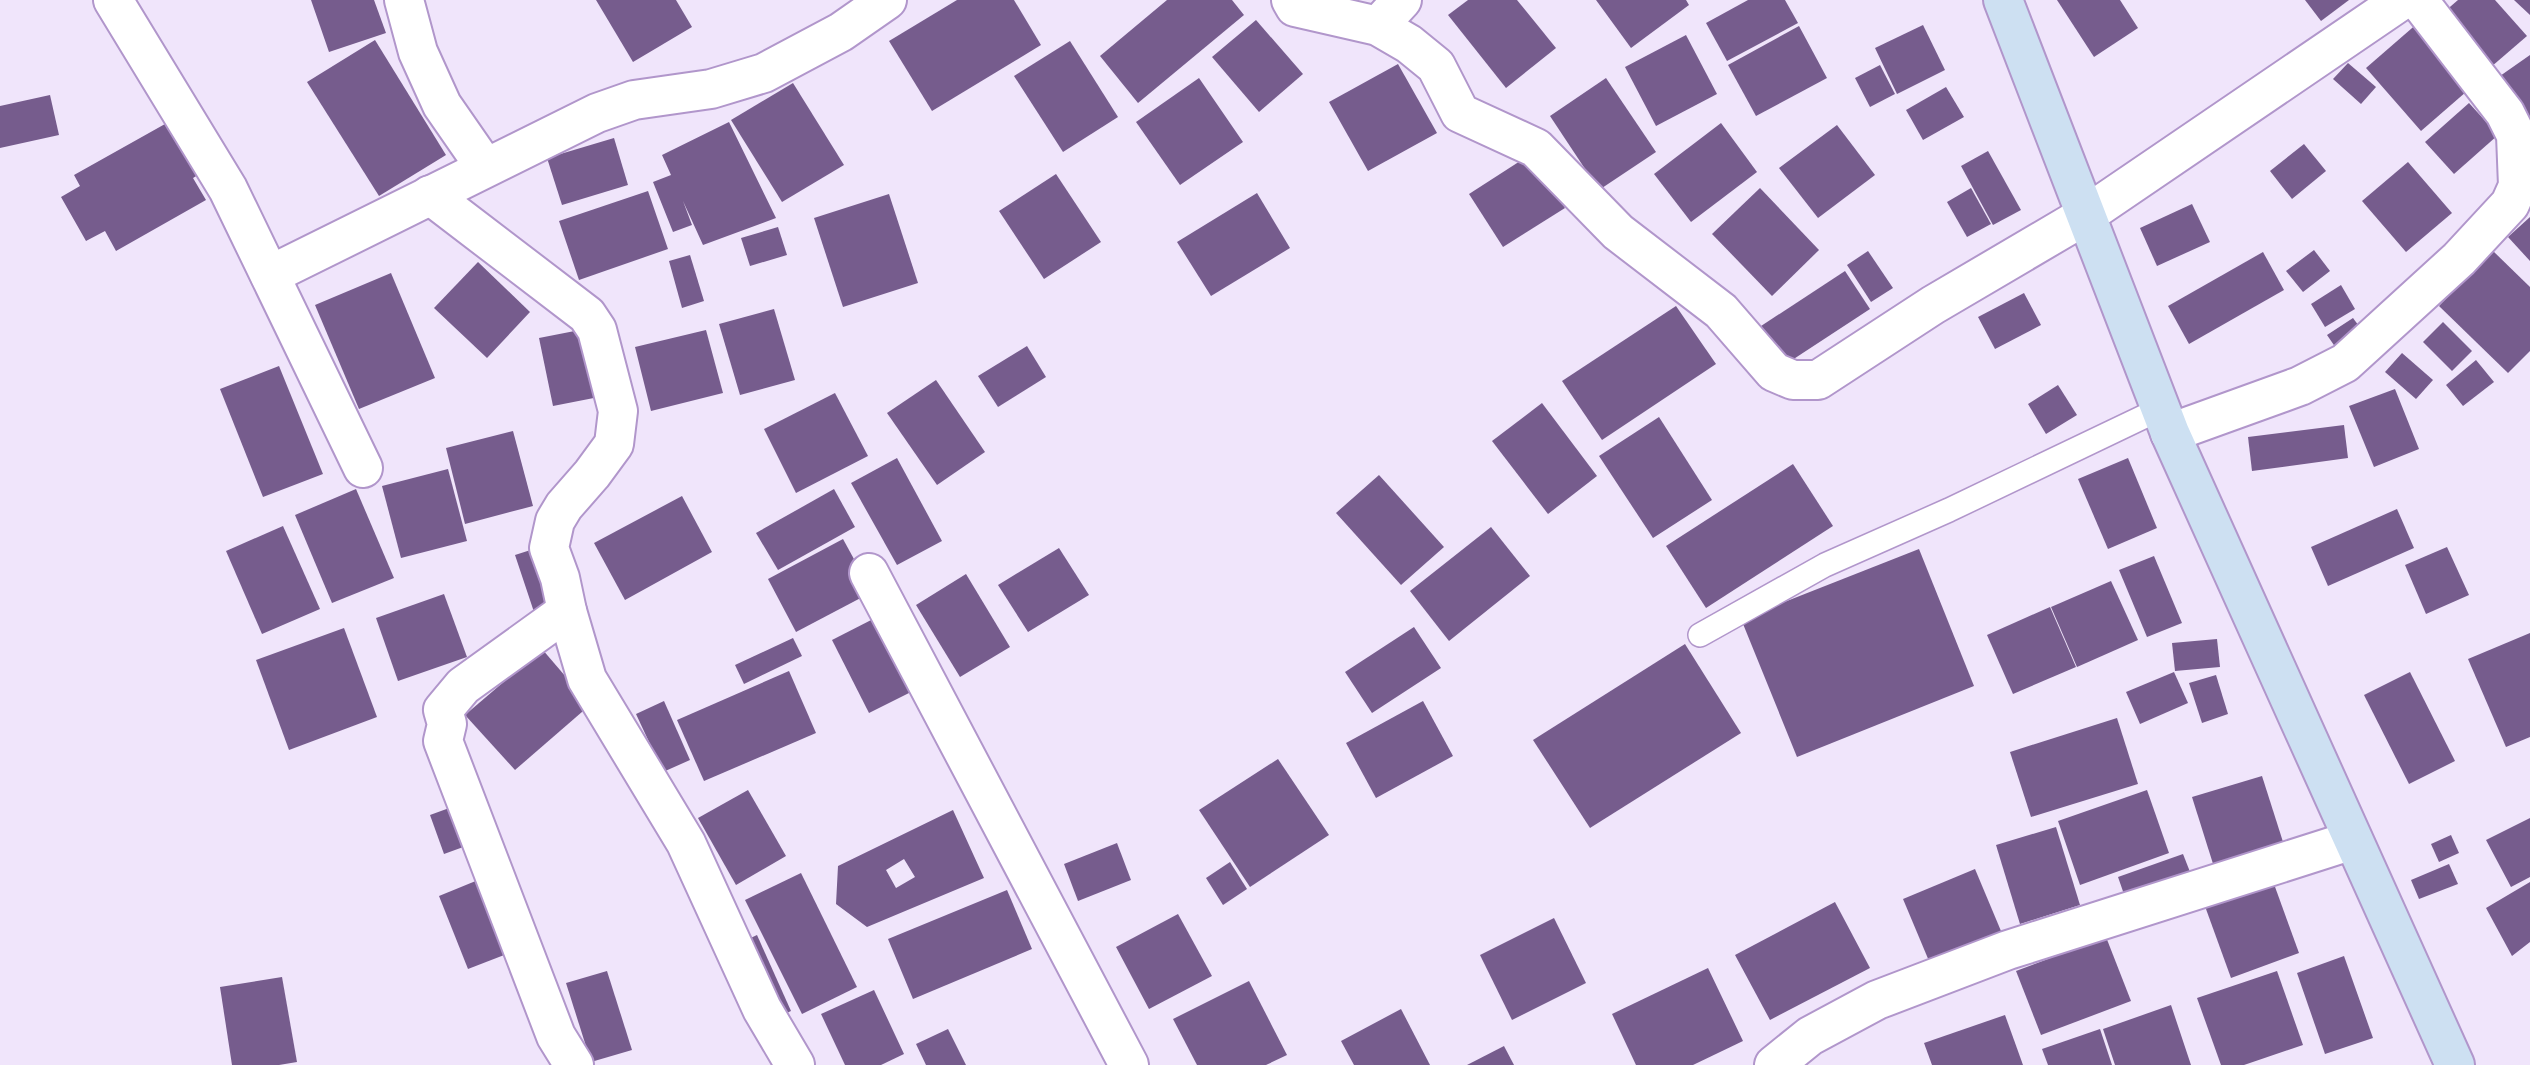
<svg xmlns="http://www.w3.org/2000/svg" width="2530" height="1065" viewBox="0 0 2530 1065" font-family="Karla,sans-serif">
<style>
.building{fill:#765c8d;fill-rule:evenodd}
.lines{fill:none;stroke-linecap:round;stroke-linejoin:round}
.lane-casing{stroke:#b196cb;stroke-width:26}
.street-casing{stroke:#b196cb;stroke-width:42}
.secondary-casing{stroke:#b196cb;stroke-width:42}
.lane{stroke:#fff;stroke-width:23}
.street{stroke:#fff;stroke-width:38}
.secondary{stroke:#cde0f2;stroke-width:38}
</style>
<rect width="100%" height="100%" fill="#f0e5fb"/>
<g class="building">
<polygon points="311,0 374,0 386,33 329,52"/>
<polygon points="596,0 676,0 692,27 633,62"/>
<polygon points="957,0 1014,0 1041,45 932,111 889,41"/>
<polygon points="1167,0 1232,0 1244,15 1138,103 1100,56"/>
<polygon points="1468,0 1517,0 1556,48 1506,88 1448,15"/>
<polygon points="1596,0 1686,0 1689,5 1631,48"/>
<polygon points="1748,0 1785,0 1798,23 1727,61 1706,23"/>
<polygon points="2057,0 2120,0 2138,28 2094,57"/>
<polygon points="2305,0 2349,0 2321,21"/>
<polygon points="2458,0 2495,0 2527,36 2484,73 2436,19"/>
<polygon points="2514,0 2530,0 2530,15"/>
<polygon points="1256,20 1303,74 1259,112 1212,57"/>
<polygon points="2419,22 2474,85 2421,131 2366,68"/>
<polygon points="1923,25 1945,70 1897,94 1875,48"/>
<polygon points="1799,26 1827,78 1756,116 1728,65"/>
<polygon points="1686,35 1717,94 1656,126 1625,67"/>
<polygon points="375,40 446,155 379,196 307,82"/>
<polygon points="1070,41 1118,117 1063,152 1014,76"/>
<polygon points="2530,55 2530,139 2490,83"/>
<polygon points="2348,63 2376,87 2361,104 2333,79"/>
<polygon points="1398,64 1437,133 1368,171 1329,102"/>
<polygon points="1880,65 1895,94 1870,107 1855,78"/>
<polygon points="1199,78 1243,142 1180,185 1136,122"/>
<polygon points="1606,78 1656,152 1599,190 1550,116"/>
<polygon points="793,83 844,165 782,202 731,120"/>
<polygon points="1946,87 1964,117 1923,140 1906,110"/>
<polygon points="50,95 59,135 0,148 0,106"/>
<polygon points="2469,103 2498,135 2454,174 2425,142"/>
<polygon points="729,122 776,218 703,245 683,201 692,225 673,232 653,182 671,175 662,155"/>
<polygon points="1721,123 1757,172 1691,222 1654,174"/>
<polygon points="165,124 179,147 195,139 211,167 193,178 206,200 116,251 105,231 86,241 61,197 80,186 74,175"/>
<polygon points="1837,125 1875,175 1818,218 1779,168"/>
<polygon points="614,138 628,185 562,205 547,158"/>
<polygon points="2304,144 2326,171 2292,199 2270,171"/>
<polygon points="1988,151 2021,210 1993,225 1961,166"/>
<polygon points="1531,154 1565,208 1503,247 1469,194"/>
<polygon points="2408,162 2452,213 2406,252 2362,201"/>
<polygon points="1056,174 1101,242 1044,279 999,211"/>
<polygon points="1760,188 1819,250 1772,296 1712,234"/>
<polygon points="1971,188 1991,224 1967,237 1947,202"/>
<polygon points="648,191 668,249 579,280 559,221"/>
<polygon points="1257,193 1290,248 1211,296 1177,242"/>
<polygon points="889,194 918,283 843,307 814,218"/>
<polygon points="2192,204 2210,242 2157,266 2140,228"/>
<polygon points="2530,217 2530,261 2508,237"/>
<polygon points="778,227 787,255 750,266 741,238"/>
<polygon points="2314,250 2330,271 2303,292 2286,271"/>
<polygon points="2492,250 2530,287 2530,351 2508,373 2439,306"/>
<polygon points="1868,251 1893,288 1871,302 1847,265"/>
<polygon points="2263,252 2284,290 2189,344 2168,306"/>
<polygon points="690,255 704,301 682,308 669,261"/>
<polygon points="478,262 530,312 487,358 434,308"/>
<polygon points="1845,271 1870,309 1783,366 1758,328"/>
<polygon points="391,273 435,378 359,409 315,305"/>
<polygon points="2341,285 2355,309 2325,327 2311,304"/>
<polygon points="2024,293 2041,325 1995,349 1978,317"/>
<polygon points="1676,306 1716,364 1602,440 1562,381"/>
<polygon points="774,309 795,380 740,395 719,324"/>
<polygon points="2353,318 2364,333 2338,351 2327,335"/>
<polygon points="2443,322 2472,351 2452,371 2423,342"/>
<polygon points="590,328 604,396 553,406 539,338"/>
<polygon points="706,330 723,393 651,411 635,347"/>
<polygon points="1027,346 1046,377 998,407 978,376"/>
<polygon points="2402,353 2433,380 2416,399 2385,372"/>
<polygon points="2476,360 2494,382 2463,406 2446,385"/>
<polygon points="279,366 323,474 263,497 220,389"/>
<polygon points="936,380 985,452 937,485 887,413"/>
<polygon points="2058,385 2077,415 2046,434 2028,404"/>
<polygon points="2395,389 2419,449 2374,467 2349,406"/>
<polygon points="835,393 868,456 796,493 764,429"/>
<polygon points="1542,403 1597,476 1548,514 1492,441"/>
<polygon points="1659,417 1712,500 1653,538 1599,456"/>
<polygon points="2344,425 2348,458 2252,471 2248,437"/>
<polygon points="513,431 533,506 465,524 446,448"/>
<polygon points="897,458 942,541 897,565 851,483"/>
<polygon points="2128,458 2157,528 2108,549 2078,479"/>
<polygon points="1793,464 1833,526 1706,608 1666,546"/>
<polygon points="448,469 467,541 401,558 382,486"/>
<polygon points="1379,475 1444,547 1401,585 1336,513"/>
<polygon points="356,489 394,578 332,603 295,515"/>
<polygon points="834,489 855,527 778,570 756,533"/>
<polygon points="682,496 712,552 625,600 594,543"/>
<polygon points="2397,509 2414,548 2328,586 2311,547"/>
<polygon points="283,526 320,609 262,634 226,551"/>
<polygon points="1491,527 1530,576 1449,641 1410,591"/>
<polygon points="843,539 872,592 796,632 768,579"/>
<polygon points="540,547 561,607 535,615 515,555"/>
<polygon points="2447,547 2469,595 2426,614 2405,565"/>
<polygon points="1059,548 1089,595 1028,632 998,585"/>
<polygon points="1919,549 1974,686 1797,757 1741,619"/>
<polygon points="2154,556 2182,623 2147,637 2119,570"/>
<polygon points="966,574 1010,647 960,677 916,605"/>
<polygon points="2111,581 2138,640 2077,667 2051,607"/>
<polygon points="444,594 467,657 398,681 376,618"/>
<polygon points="2050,607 2076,667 2013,694 1987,635"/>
<polygon points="879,616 917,689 869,713 832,640"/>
<polygon points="1414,627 1441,668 1372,713 1345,672"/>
<polygon points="344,628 377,717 289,750 256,660"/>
<polygon points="2530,633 2530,737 2506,747 2468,659"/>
<polygon points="793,638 802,656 744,684 735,665"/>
<polygon points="2217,639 2220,667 2175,671 2172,643"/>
<polygon points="1685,644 1741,733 1590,828 1533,740"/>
<polygon points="542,649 590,705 515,770 465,715"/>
<polygon points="789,671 816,733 704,781 677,720"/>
<polygon points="2174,672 2188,703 2140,724 2126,692"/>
<polygon points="2410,672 2455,761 2409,784 2364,695"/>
<polygon points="2216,675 2228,714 2202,723 2189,683"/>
<polygon points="664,701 690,760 663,772 636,714"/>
<polygon points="1423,701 1453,756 1376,798 1346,743"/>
<polygon points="2117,718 2138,784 2031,817 2010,752"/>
<polygon points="1278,759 1329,835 1250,887 1199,810"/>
<polygon points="2262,776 2284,845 2214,867 2192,797"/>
<polygon points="748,790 786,856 736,885 698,818"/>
<polygon points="2147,790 2169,853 2080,885 2058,821"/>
<polygon points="452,807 466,846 444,854 430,815"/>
<path d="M 953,810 L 984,878 L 867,927 L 836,904 L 838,866 ZM 904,859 L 915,877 L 896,888 L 886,870 Z"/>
<polygon points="2530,818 2530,877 2511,887 2486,840"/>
<polygon points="2056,827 2080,905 2020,924 1996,845"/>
<polygon points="2451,835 2459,853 2439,862 2431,844"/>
<polygon points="1117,843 1131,880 1078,901 1064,864"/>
<polygon points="2183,854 2192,877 2126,900 2118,877"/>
<polygon points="1230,862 1247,889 1223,905 1206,878"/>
<polygon points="2449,864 2458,884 2419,899 2411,880"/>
<polygon points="1975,869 2001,931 1929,961 1903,899"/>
<polygon points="801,873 857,987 802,1014 745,900"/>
<polygon points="2270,873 2299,953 2231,978 2202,898"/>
<polygon points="483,878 512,952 468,969 439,896"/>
<polygon points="2530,882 2530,942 2512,956 2486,908"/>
<polygon points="1007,890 1032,949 913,999 888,939"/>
<polygon points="1835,902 1870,968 1770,1020 1735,955"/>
<polygon points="1178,914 1212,976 1149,1009 1116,947"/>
<polygon points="1554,918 1586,983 1512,1020 1480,955"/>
<polygon points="757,935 791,1011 776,1018 742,942"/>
<polygon points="2106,937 2131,1001 2041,1035 2016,971"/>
<polygon points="2344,956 2373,1038 2325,1054 2297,973"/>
<polygon points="1708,968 1743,1041 1693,1065 1636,1065 1612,1014"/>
<polygon points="607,971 632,1050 591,1062 566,983"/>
<polygon points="2277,971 2303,1045 2244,1065 2221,1065 2197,998"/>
<polygon points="282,977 297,1062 279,1065 232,1065 220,987"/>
<polygon points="1249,981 1287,1055 1266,1065 1197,1065 1173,1019"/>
<polygon points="874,990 904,1054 881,1065 845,1065 821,1014"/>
<polygon points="2171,1005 2191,1065 2115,1065 2103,1029"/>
<polygon points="1401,1009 1430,1065 1354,1065 1341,1041"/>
<polygon points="2005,1015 2023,1065 1932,1065 1924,1043"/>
<polygon points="948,1029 966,1065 926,1065 916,1044"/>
<polygon points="2100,1029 2112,1065 2048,1065 2042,1049"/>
<polygon points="1504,1046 1514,1065 1467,1065"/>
</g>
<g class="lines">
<defs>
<polyline id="lane" points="1700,635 1825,565 1949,510 2160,409"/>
<g id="street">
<polyline points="113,0 228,189 363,468"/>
<polyline points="404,0 418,52 442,105 485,167"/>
<polyline points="1291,0 1295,7 1378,26 1409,44 1436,66 1460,113 1536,148 1618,232 1721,311 1774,372 1793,380 1818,380 1933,305 2086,215 2402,0"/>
<polyline points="1378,26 1402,0"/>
<polyline points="430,195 587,315 597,330 618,411 614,444 592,474 564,506 555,521 549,548 560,578 567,611 587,679 686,843 762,1009 795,1065"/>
<polyline points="270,275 597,113 634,100 711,89 764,73 841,32 887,0"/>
<polyline points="2170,433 2300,386 2345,363 2459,259 2510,204 2518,186 2516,135 2505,113 2418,0"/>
<polyline points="869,573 1129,1065"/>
<polyline points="567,611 463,686 443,710 447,724 443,741 556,1036 574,1065"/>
<polyline points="1774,1065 1810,1036 1877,1000 2008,950 2353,840"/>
</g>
<polyline id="secondary" points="2003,0 2170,433 2455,1065"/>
</defs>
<use href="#lane" class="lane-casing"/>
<use href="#street" class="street-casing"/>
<use href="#secondary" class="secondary-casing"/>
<use href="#lane" class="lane"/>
<use href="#street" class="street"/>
<use href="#secondary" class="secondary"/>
</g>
</svg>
